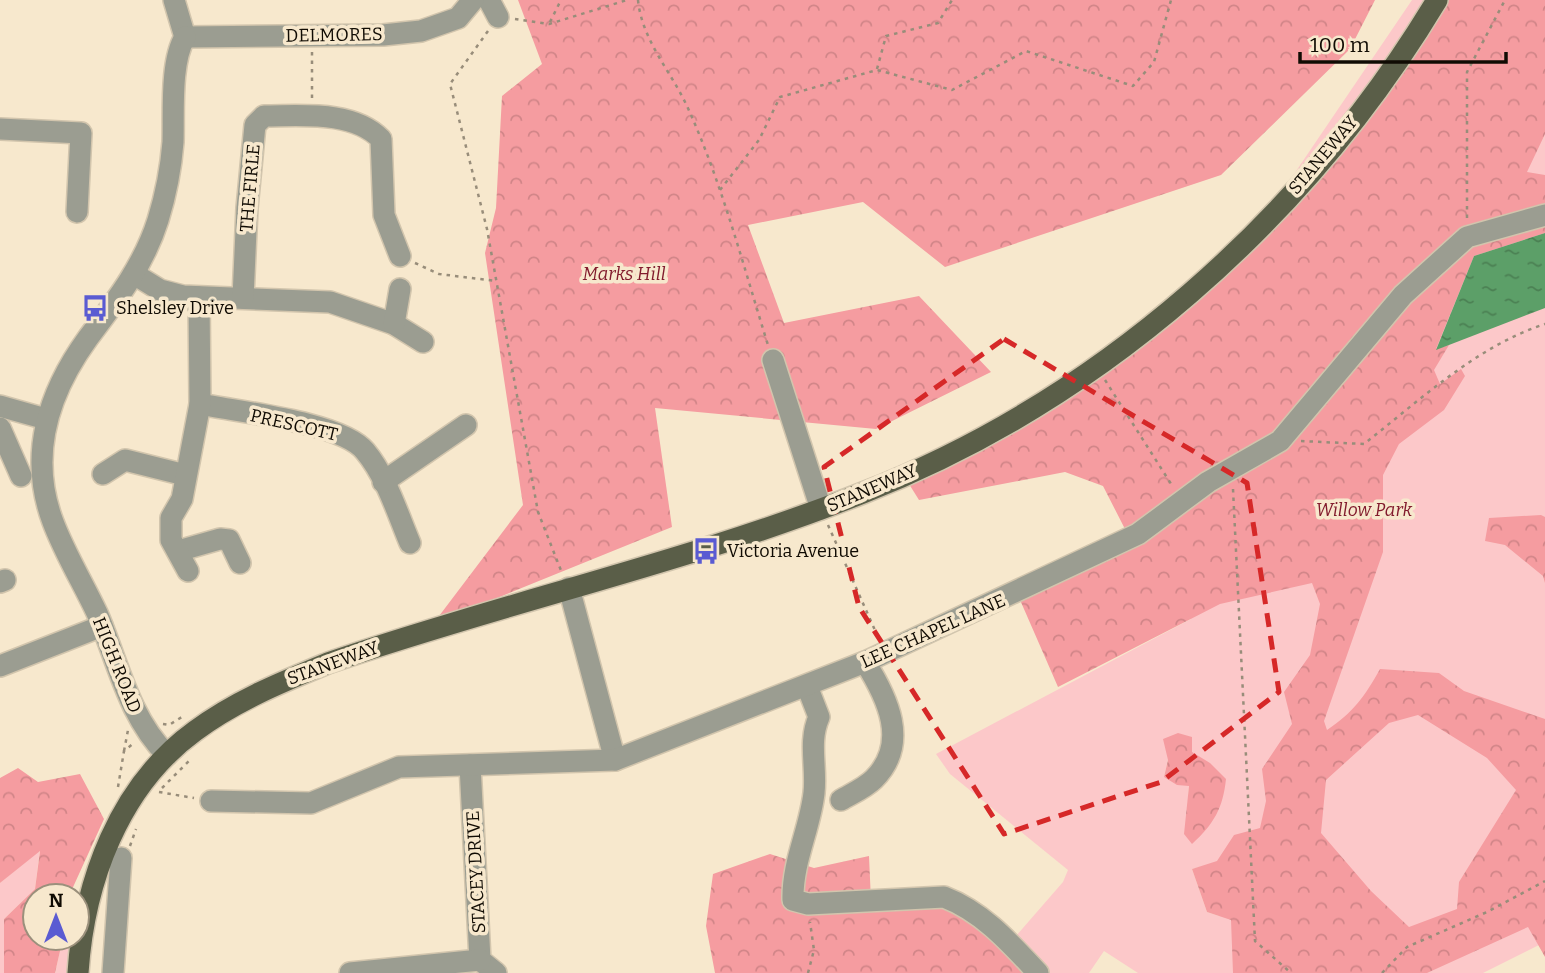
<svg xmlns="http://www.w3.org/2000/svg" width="1545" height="973" viewBox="0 0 1545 973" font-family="Bitter,serif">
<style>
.green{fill:#fcc8c9;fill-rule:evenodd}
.forest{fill:url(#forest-crowns);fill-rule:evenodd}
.water{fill:url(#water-ripples)}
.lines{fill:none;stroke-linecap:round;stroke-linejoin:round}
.minor-casing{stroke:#d2c5ad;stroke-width:24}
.major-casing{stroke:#d2c5ad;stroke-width:24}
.path{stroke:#988d7a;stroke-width:2.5;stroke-dasharray:3.5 5;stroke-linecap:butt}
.minor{stroke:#9b9d91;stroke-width:21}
.major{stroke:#5a5e48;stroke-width:21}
.marked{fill:none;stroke:#d62828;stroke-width:5;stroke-dasharray:14 9;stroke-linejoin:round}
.labels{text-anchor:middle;stroke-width:7;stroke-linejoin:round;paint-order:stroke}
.street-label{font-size:18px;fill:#100b03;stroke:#f7e8cd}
.park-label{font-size:18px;font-style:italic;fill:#821b2d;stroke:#f7e8cd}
.poi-label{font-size:18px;fill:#100b03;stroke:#f7e8cd;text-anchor:start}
</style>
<defs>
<pattern id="forest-crowns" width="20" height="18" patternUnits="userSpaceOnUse" patternTransform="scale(1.75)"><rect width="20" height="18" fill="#f59ca0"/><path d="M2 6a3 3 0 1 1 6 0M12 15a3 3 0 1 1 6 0" fill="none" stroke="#d18588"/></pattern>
<pattern id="water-ripples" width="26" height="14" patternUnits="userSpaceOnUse" patternTransform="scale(1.75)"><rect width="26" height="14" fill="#5c9f68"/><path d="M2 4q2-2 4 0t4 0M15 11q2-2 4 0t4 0" fill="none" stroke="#4b8053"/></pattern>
</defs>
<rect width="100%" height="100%" fill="#f7e8cd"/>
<g class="green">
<path d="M 1412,0 L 1545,0 L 1545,942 L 1483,973 L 1138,973 L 1104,951 L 1089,973 L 1038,973 L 1010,943 L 1063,882 L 1068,870 L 950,774 L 936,754 L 1191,619 L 1181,513 L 1252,236 ZM 1168,760 L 1205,760 L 1187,815 L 1189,785 L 1164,777 ZM 1215,863 L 1220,916 L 1219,916 L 1207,912 L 1192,869 Z"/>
<polygon points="40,849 35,889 4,919 4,973 0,973 0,883"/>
<polygon points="89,891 78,973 55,973 63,938 77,938 77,896"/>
</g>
<g class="forest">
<polygon points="518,0 1375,0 1350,49 1221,175 945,267 863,202 748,225 784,323 919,296 991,372 876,429 655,408 672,527 433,624 523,505 485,253 496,208 502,96 542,64"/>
<path d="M 1437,0 L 1545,0 L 1545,134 L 1527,172 L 1545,175 L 1545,233 L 1474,256 L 1436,349 L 1449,345 L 1434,370 L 1440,384 L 1461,369 L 1465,376 L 1444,410 L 1399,444 L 1383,475 L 1383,552 L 1324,721 L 1327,730 C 1353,713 1365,696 1380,669 L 1439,673 L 1464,691 L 1545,719 L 1545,957 L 1528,927 L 1427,973 L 1233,973 L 1231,920 L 1207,912 L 1192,869 L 1217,861 L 1234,835 L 1260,828 L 1266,801 L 1262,769 L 1292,724 L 1284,692 L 1310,655 L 1320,604 L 1312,583 L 1220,604 L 1058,687 L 1017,593 L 1125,529 L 1103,486 L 1065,472 L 919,500 L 904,476 L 1041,402 L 1252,236 ZM 1418,715 L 1487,758 L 1516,790 L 1459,882 L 1457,909 L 1409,927 L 1371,891 L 1321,833 L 1326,780 L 1389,723 Z"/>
<polygon points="1541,515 1545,517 1545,583 1543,576 1505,545 1485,541 1489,518"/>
<path d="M 1178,733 L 1192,737 L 1192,752 L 1210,763 L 1226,779 C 1223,808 1214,824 1192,844 L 1184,834 L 1189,786 L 1177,785 L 1164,777 L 1168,760 L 1163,739 Z"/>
<polygon points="18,768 38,782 80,774 104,819 69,896 35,896 35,938 63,938 55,973 4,973 4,919 35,889 40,851 0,883 0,778"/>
<polygon points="770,854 814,868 869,856 871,901 944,897 1038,973 715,973 706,926 713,874"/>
</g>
<polygon class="water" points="1545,233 1545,308 1436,350 1474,256"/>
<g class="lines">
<defs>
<g id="minor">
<polyline points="174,0 185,37"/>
<polyline points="489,0 498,17"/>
<polyline points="185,37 383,35 421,31 458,18 473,0"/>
<polyline points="0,129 81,133 77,212"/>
<polyline points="134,274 160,290 183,296 330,302 394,324 423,342"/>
<path d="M 243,298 L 247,208 L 255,125 L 264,116 C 301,116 353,110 381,139 L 384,215 L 400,256"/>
<polyline points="394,324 400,289"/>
<polyline points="773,360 821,509"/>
<path d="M 200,404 C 239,412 341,422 365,451 C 386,476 397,512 410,543"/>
<polyline points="0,406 46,419"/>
<polyline points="0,428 21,476"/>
<polyline points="103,474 125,460 185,475"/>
<polyline points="383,482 466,425"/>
<polyline points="178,551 220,539 229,540 240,563"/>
<polyline points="188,571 171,540 171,518 182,499 200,404 199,297"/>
<polyline points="0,582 5,580"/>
<polyline points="569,588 615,760"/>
<polyline points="0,666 102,626"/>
<path d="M 807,686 L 819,717 C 808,742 817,767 814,793 C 810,829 792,862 793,900 L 808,904 L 944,897 C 983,912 1010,943 1038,973"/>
<path d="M 167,755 C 128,716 118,662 97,613 C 83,583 65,554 53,522 C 28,456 48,393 88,338 C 116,301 144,265 158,220 C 166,194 171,168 173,142 C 174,113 170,62 185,37"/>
<polyline points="470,765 480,960 496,973"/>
<path d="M 841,800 C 851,794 865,788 874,779 C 910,743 887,697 865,662"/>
<polyline points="211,801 311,803 399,767 615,760 865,662 1138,534 1208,482 1280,441 1403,295 1467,237 1545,215"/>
<polyline points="113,973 121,858"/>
<polyline points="350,973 480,960"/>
</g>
<path id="major" d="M 78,973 C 84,882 119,786 195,731 C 235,701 282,682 328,663 C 505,602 689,562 863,493 C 1101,400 1306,218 1437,0"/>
</defs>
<use href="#minor" class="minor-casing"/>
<use href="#major" class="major-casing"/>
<g class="path">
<path d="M 638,0 C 642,40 670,70 687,106 C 722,183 743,265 768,345"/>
<polyline points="515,19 549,24 627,0"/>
<polyline points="550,22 561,0"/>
<polyline points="488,31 450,84 487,229 538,512 562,573"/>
<polyline points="312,52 312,98"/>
<polyline points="877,69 886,36 938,23 952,0"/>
<polyline points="720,190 759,140 780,97 877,70 952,90 1026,51 1133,86 1154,62 1171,0"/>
<polyline points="1467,218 1467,72 1505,0"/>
<polyline points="415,263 439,274 496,281"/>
<polyline points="1105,380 1173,487"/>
<path d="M 1301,441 L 1364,444 C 1420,400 1477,346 1545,324"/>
<polyline points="1233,489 1255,941 1291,973"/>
<polyline points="828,525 878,637"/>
<polyline points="163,724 169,725 185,715"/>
<polyline points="124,751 128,730"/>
<polyline points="118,787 124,751 134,743"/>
<polyline points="162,788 192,758"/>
<polyline points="159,792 194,798"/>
<polyline points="130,846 136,829"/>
<polyline points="808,973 814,950 810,922"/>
<polyline points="1382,973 1407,947 1487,912 1545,881"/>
</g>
<use href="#minor" class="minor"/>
<use href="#major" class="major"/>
</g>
<path class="marked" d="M 1004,339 L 1247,483 L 1279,692 L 1161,782 L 1004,834 L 859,607 L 824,467 Z"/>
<defs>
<symbol id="bus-bare" viewBox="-9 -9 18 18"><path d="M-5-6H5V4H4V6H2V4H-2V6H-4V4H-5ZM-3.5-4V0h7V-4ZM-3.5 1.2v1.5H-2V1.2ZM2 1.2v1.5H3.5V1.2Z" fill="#5a5bd2" stroke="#f7e8cd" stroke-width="2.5" paint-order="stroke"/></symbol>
</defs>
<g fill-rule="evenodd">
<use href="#bus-bare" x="76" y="289" width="38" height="38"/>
<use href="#bus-bare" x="687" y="532" width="38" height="38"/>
</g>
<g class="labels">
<g class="street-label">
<text transform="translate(334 35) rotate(-1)" y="6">DELMORES</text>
<text transform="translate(1323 155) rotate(-50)" y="6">STANEWAY</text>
<text transform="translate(250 188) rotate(-85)" y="6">THE FIRLE</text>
<text transform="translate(294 425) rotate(13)" y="6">PRESCOTT</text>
<text transform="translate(872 488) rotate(-23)" y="6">STANEWAY</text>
<text transform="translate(933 631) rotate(-24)" y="6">LEE CHAPEL LANE</text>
<text transform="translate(333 663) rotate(-20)" y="6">STANEWAY</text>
<text transform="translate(117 665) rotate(68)" y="6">HIGH ROAD</text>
<text transform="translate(476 872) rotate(-93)" y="6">STACEY DRIVE</text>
</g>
<g class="park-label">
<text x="624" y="280">Marks Hill</text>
<text x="1364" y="516">Willow Park</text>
</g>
<g class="poi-label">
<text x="116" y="314">Shelsley Drive</text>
<text x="727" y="557">Victoria Avenue</text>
</g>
</g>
<g transform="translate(56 917)"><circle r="33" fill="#f7e8cd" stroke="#9b907c" stroke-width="2"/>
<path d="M0-5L12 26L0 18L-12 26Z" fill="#5a5bd2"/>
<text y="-10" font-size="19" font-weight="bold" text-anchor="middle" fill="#100b03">N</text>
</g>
<path d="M1300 52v10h206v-10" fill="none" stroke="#100b03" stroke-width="3.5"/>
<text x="1310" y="52" font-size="21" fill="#100b03" stroke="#f7e8cd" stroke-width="5" paint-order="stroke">100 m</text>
</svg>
